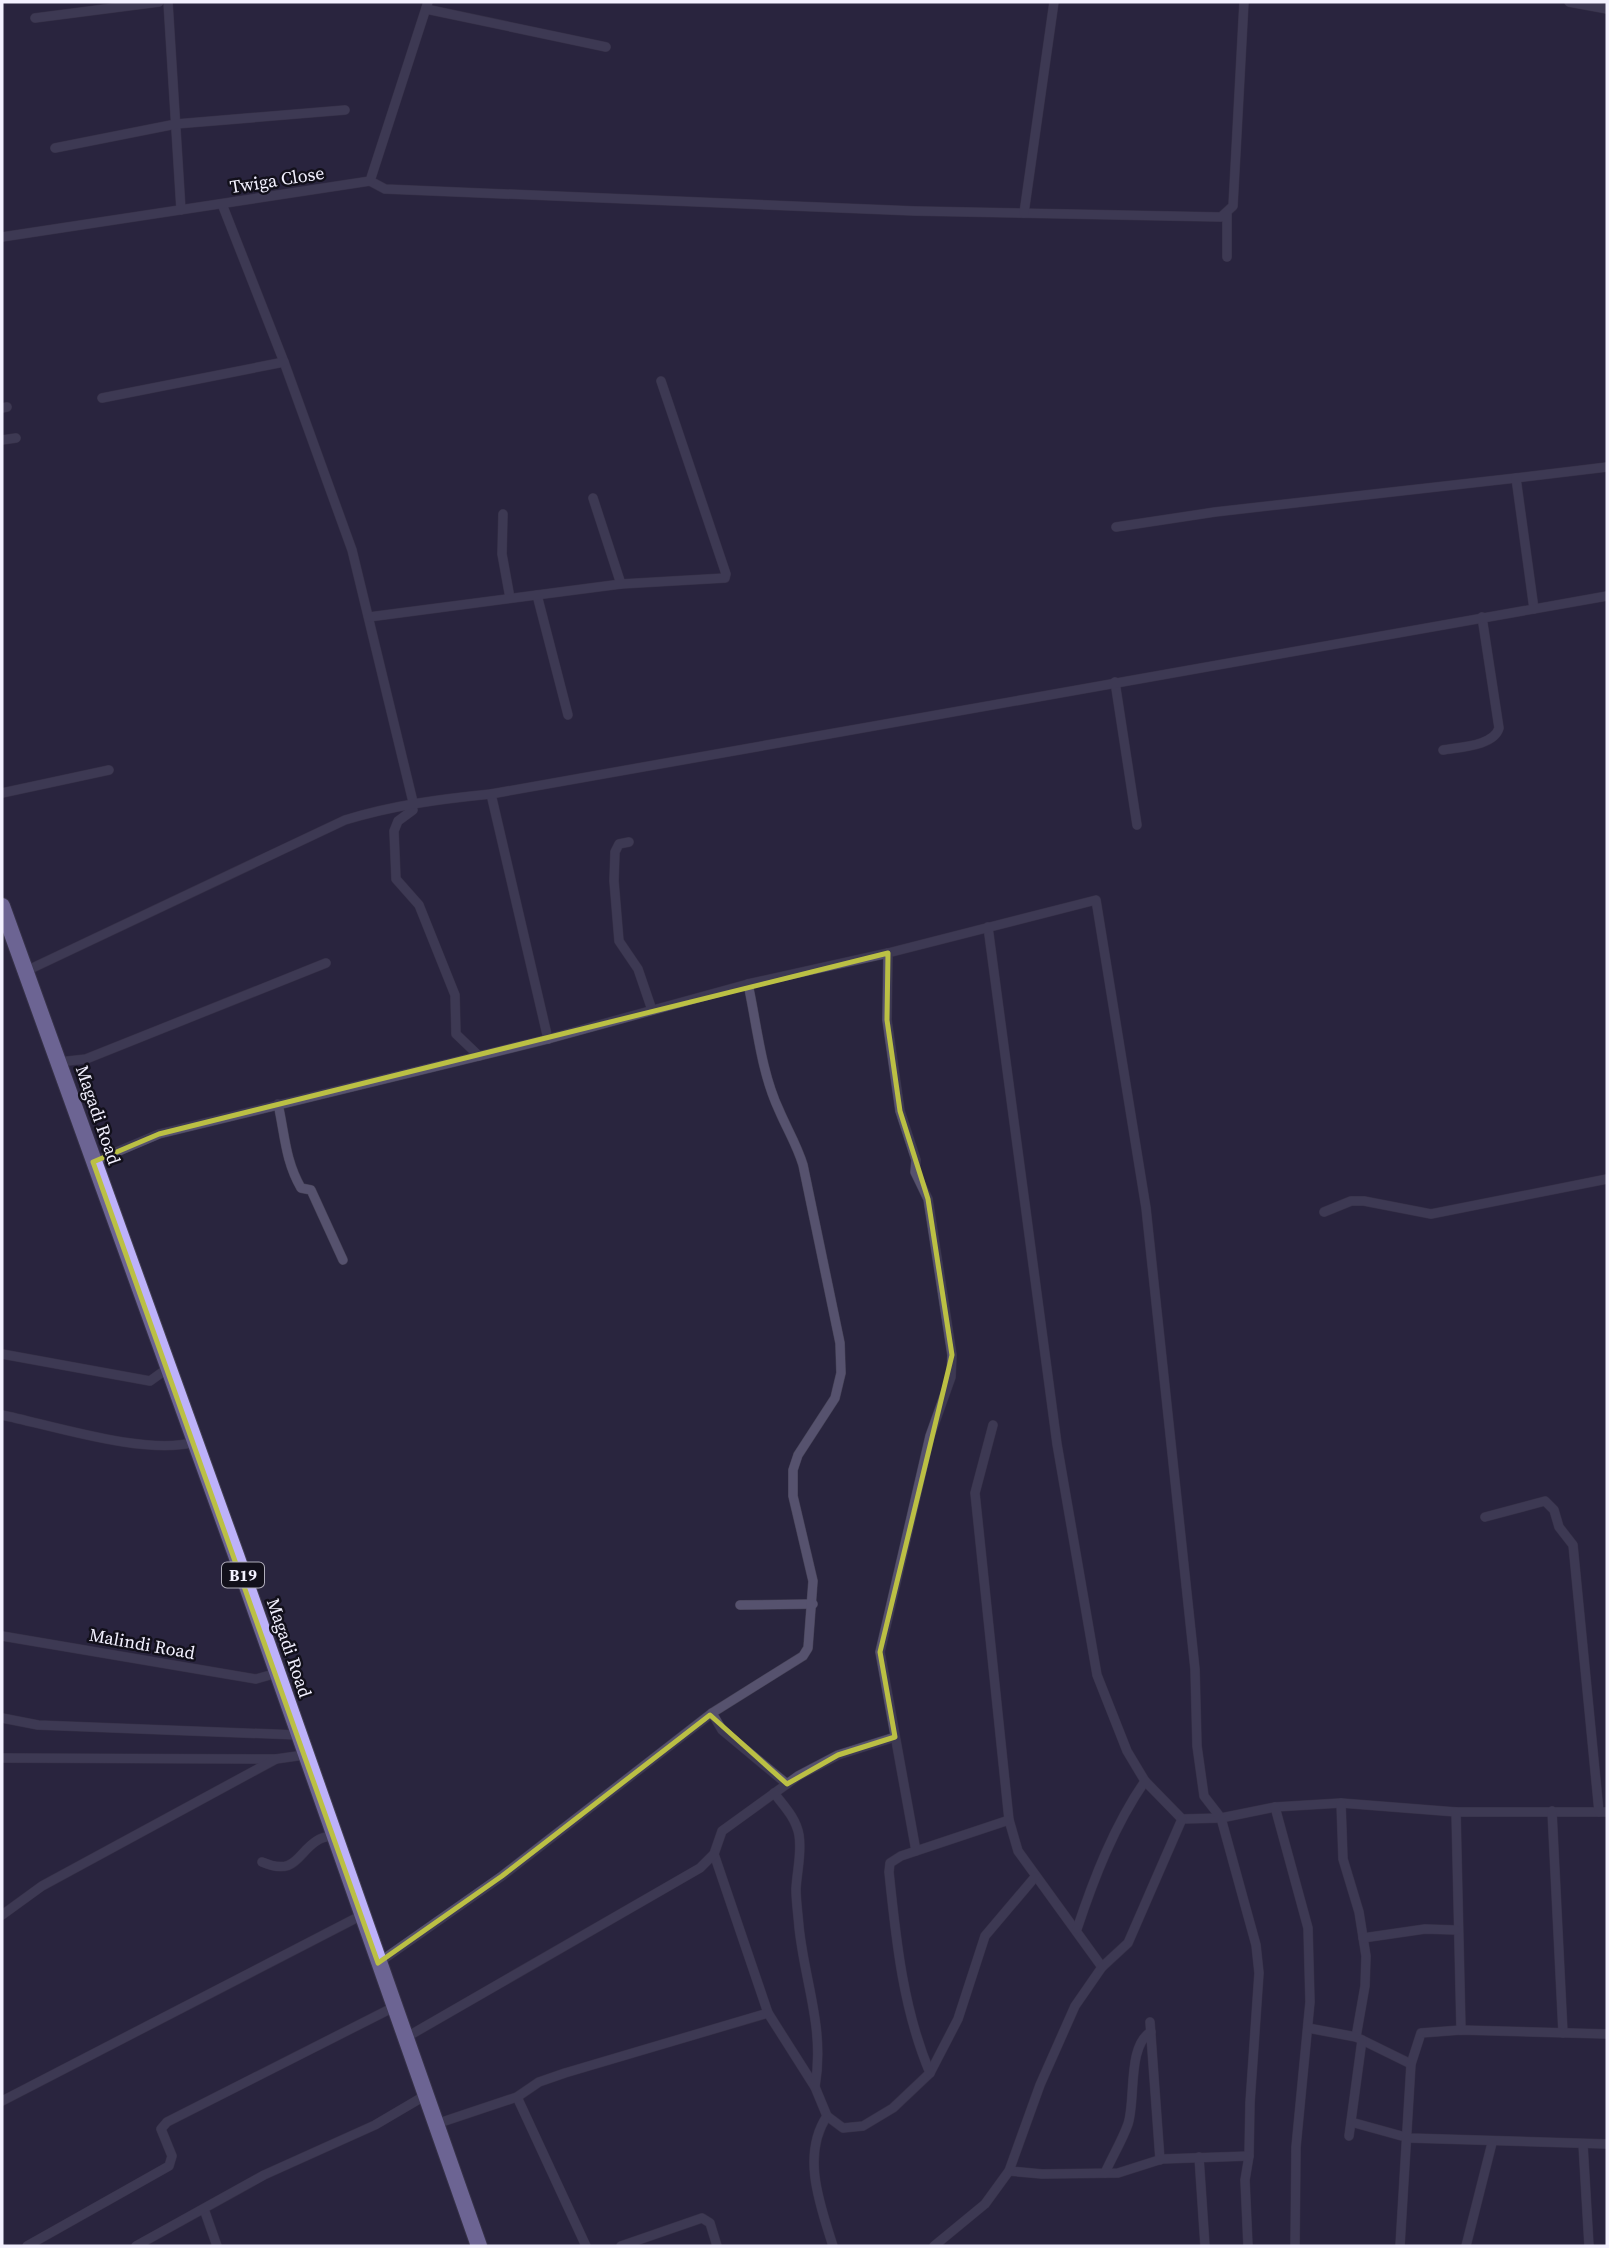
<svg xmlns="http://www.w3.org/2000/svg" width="1609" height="2248" viewBox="0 0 1609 2248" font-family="'Source Serif 4',serif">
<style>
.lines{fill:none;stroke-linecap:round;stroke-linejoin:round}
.street-casing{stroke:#444054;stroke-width:10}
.highway-casing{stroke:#444054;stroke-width:18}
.street{stroke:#56526e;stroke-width:9}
.highway{stroke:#bdb2fa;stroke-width:16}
.marked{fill:none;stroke:#bbc044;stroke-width:5;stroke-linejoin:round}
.labels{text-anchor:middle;stroke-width:5;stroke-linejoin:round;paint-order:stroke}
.shield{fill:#12101b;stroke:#b0aebb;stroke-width:2}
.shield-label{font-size:16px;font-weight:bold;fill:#f3f1ff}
.street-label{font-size:18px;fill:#f3f1ff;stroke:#12101b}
</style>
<rect width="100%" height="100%" fill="#29253e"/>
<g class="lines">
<defs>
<g id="street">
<polyline points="168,2 181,210"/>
<polyline points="1569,2 1607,9"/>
<polyline points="426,9 606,47"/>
<polyline points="35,18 159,2"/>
<polyline points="55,148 176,124 345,110"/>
<polyline points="370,181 385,189 915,211 1221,217 1233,206 1244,2"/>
<polyline points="222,204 284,362 352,550 413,802"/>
<polyline points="1024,213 1054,2"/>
<polyline points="2,237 370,181 428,2"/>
<polyline points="1227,257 1227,214"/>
<polyline points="102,398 284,362"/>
<polyline points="2,408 7,407"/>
<polyline points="2,440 16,438"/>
<polyline points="593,498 621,584"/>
<polyline points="503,514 502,554 510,598"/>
<polyline points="1116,527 1215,512 1516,478"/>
<polyline points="537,595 568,715"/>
<polyline points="1534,609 1516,478 1607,467"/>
<polyline points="369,617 621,584 725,578 726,574 661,381"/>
<polyline points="1115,682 1137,825"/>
<path d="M 1443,750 C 1459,747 1494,746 1499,728 L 1482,617"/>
<polyline points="2,793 109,770"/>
<polyline points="491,794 548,1039"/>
<polyline points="413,810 398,821 394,831 396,879 419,905 455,995 456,1034 479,1056"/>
<polyline points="629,842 619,844 615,852 614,881 619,941 638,969 652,1010"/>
<polyline points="988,927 1057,1444 1097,1675 1127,1751 1145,1781 1182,1819 1221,1818 1275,1807 1341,1803 1456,1812 1607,1812"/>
<polyline points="888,953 887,1020 900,1111 916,1160 915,1172 928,1199 952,1355 951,1377 930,1436 880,1652 916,1851"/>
<path d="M 26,971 L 345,820 C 394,805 441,799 491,794 L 1607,596"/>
<polyline points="59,1062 86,1059 326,963"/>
<path d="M 278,1104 C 285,1135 285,1160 301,1188 L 311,1190 L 343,1260"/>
<polyline points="93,1162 159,1134 548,1039 748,984 888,953 1096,900 1146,1208 1195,1669 1197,1746 1204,1796 1221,1818 1256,1945 1259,1973 1250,2103 1249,2156 1245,2180 1248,2246"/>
<polyline points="1324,1212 1351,1201 1364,1201 1431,1214 1607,1179"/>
<polyline points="2,1354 150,1381 168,1368"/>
<path d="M 2,1415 C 54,1426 147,1456 195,1442"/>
<polyline points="993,1425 975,1493 1009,1820 1018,1851 1102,1967"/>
<polyline points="1485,1517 1545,1501 1554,1510 1559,1527 1573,1545 1599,1812"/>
<polyline points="740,1605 813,1604"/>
<polyline points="2,1636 256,1679 277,1673"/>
<polyline points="712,1713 722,1730 787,1784"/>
<polyline points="2,1718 38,1725 298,1735"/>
<polyline points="895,1737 838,1755 798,1776 722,1831 714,1854 768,2013 815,2087 827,2116 843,2128 863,2126 893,2108 930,2073 958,2019 985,1936 1035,1877"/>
<polyline points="2,1758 276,1759 304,1755"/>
<path d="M 774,1793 C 784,1806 796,1818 799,1835 C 802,1853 797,1870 796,1889 C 796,1901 798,1914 799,1927 C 805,1984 825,2028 815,2087"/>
<polyline points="1341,1803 1343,1859 1359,1912 1366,1956 1365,1986 1356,2037"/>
<polyline points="1275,1807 1308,1928 1310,2002 1296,2147 1295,2246"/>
<polyline points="1552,1811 1563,2033"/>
<polyline points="1456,1812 1461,2030"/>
<path d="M 262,1862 C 297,1877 297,1852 318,1840 C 323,1837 330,1836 334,1835"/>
<polyline points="2,1915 42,1886 276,1759"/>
<path d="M 1077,1929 C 1094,1878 1114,1826 1145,1781"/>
<polyline points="1363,1938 1425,1929 1456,1930"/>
<path d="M 378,1963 L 502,1876 L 712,1713 L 803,1656 L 808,1648 L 813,1581 L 793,1496 L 793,1470 L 798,1455 L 835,1398 L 841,1373 L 840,1343 L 803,1165 C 797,1145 787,1129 779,1110 C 761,1072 757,1025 748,984"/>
<polyline points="1150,2022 1160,2160"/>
<polyline points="1308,2028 1356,2037 1411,2064"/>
<polyline points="405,2038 700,1868 714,1854"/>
<path d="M 930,2073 C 903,2009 896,1940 889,1872 L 890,1863 L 901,1856 L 1009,1820"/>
<polyline points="517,2097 586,2246"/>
<polyline points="2,2101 362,1915"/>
<path d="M 827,2116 C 801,2155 820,2205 833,2246"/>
<polyline points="1351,2122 1409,2138 1607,2144"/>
<polyline points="436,2124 517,2097 539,2082 565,2073 768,2013"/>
<polyline points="1349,2136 1362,2040"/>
<polyline points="1583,2144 1589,2246"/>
<polyline points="1199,2157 1205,2246"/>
<polyline points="1009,2171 1042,2174 1118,2173 1162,2159 1249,2156"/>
<path d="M 1105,2173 C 1112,2157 1122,2141 1128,2124 C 1136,2100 1127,2045 1151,2032"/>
<polyline points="204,2209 217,2246"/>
<polyline points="27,2246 169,2166 172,2156 161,2129 167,2122 394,2007"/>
<polyline points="136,2246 264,2175 375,2125 426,2095"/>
<polyline points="621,2246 702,2218 710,2223 717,2246"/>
<polyline points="934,2246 985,2204 1009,2171 1040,2085 1075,2006 1102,1967 1128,1943 1182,1819"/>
<polyline points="1400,2246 1411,2064 1421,2033 1461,2030 1607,2034"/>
<polyline points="1466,2246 1492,2143"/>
</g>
<polyline id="highway" points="2,906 236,1555 479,2246"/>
</defs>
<use href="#street" class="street-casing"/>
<use href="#highway" class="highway-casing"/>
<use href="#street" class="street"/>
<use href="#highway" class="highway"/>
</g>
<path d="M0 0H1609V2248H0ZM 888,953 L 887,1020 L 900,1111 L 928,1199 L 952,1355 L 880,1652 L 895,1737 L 838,1755 L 787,1784 L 710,1715 L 502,1876 L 378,1963 L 93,1162 L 159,1134 Z" fill="#29253e" fill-opacity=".55" fill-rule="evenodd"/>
<path class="marked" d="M 888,953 L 887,1020 L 900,1111 L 928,1199 L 952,1355 L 880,1652 L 895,1737 L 838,1755 L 787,1784 L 710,1715 L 502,1876 L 378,1963 L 93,1162 L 159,1134 Z"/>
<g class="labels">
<rect class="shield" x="222" y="1562.5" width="42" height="25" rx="5"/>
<g class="shield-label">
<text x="243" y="1581">B19</text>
</g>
<g class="street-label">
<text transform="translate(277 180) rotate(-9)" y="6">Twiga Close</text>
<text transform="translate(98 1115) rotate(71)" y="6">Magadi Road</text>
<text transform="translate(142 1644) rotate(10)" y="6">Malindi Road</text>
<text transform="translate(289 1648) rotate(71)" y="6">Magadi Road</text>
</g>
</g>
<rect width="1609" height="2248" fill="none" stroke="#f3f1ff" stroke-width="7"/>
</svg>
